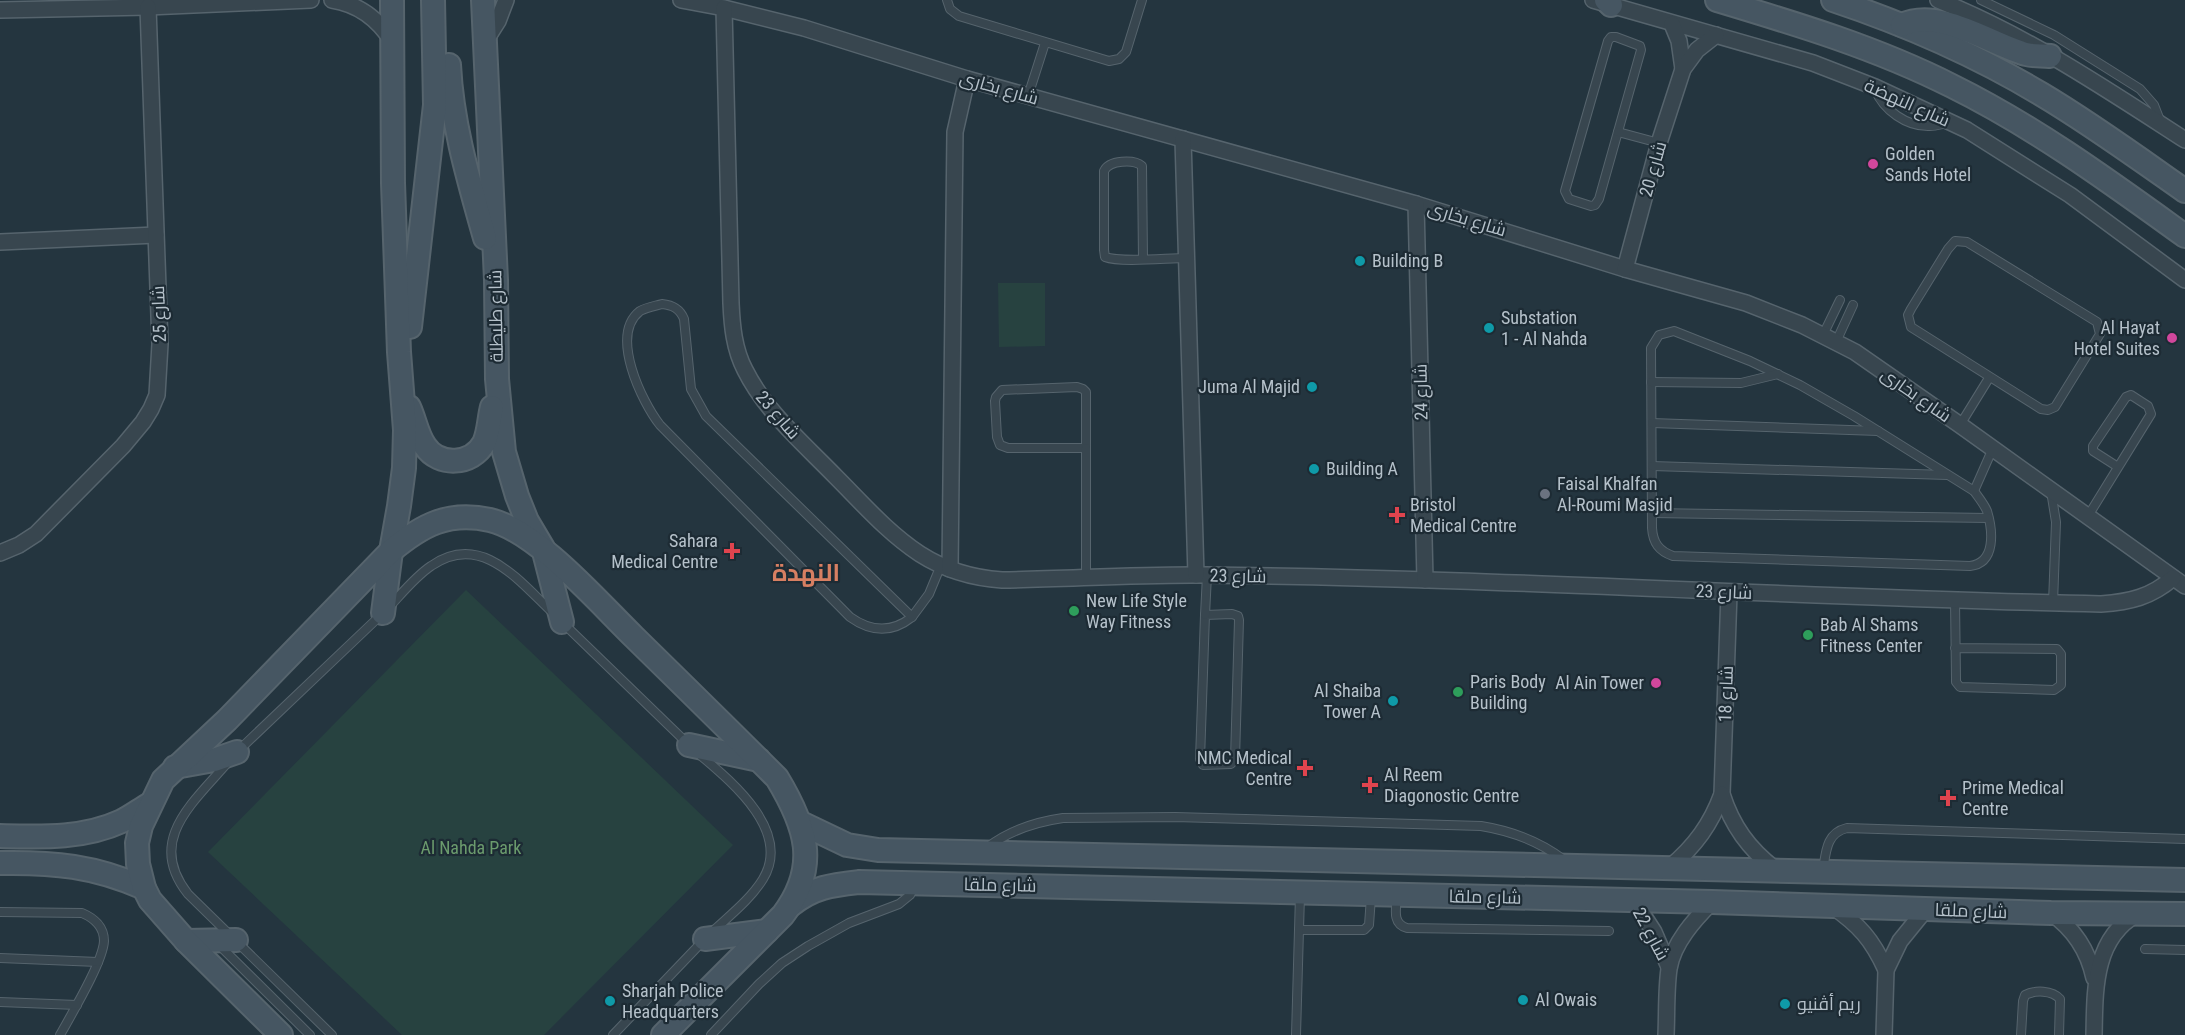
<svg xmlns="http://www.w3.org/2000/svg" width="2185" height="1035" viewBox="0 0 2185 1035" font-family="'Roboto Condensed',Cairo,sans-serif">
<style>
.green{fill:#274240}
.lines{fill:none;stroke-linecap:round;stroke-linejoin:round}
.lane-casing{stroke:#56646d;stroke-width:10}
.street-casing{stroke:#56646d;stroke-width:18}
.secondary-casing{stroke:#56646d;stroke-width:26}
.lane{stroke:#38464f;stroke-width:8}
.street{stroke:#38464f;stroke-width:15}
.secondary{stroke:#465662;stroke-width:22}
.hotel-dot{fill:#d1479c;stroke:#1d2b34;stroke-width:2}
.culture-dot{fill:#0f9aa8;stroke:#1d2b34;stroke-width:2}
.worship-dot{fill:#6b7280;stroke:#1d2b34;stroke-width:2}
.health-dot{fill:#e0444e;stroke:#1d2b34;stroke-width:2}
.leisure-dot{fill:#2e9e5b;stroke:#1d2b34;stroke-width:2}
.labels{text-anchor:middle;stroke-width:4.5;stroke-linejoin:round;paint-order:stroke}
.street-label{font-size:18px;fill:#b5c1ca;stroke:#1d2b34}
.poi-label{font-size:18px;fill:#b5c1ca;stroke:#1d2b34;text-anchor:start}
.park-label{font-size:18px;fill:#6b9b6d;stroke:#1d2b34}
.district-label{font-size:24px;font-weight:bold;fill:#d77f62;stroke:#1d2b34}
</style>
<rect width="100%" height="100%" fill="#24353f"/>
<g class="green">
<polygon points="998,283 1045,283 1045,346 999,347"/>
<polygon points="466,590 733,845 544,1035 402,1035 208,852"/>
</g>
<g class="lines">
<defs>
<g id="lane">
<polyline points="947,0 950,9 959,16 1109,61 1119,59 1126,52 1142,0"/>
<polyline points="1981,0 2054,35 2140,89 2154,105 2161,123"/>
<polygon points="1611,37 1616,37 1640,46 1641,50 1599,199 1595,205 1591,206 1569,199 1565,191 1608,41"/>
<path d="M 1875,89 C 1883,110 1907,127 1930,126 C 1936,126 1942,124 1948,123"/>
<polyline points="1028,96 1045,43"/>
<polyline points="1618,132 1659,143"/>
<polygon points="1955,241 1967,242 2097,322 2100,334 2055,407 2048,410 2041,409 1911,327 1908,315 1911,309 1948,249"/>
<path d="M 1143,259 L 1142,166 C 1134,159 1109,160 1104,171 L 1104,250 L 1105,257 C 1121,263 1167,258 1186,258"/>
<path d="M 662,304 C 673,305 680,309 684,319 L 691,389 L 706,416 L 912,617 C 892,633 871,632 850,617 L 660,425 C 642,402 609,335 640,311 C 647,307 655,306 662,304 Z"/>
<path d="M 1674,331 L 1750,361 L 1800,385 L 1854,416 L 1974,491 C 1979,498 1984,504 1987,511 C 1993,531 1996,563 1970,566 L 1673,556 C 1659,551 1653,543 1652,528 L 1651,348 L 1659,335 Z"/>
<polyline points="1823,335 1840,300"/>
<polyline points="1836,342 1853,305"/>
<polyline points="1651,382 1741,383 1778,374"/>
<polygon points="1077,387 1083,389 1086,392 1086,448 1008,448 1000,445 997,437 995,401 996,397 1002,390"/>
<polyline points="1652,423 1878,431"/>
<polyline points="1960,425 1989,378"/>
<polyline points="1086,448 1086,578"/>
<polyline points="1652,466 1947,475"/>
<polyline points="1974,491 1993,448"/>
<polyline points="2051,491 2056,522 2053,603"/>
<polyline points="1652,513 1988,518"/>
<polyline points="2088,516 2151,414 2148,406 2131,395 2126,397 2093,446 2093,451 2118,467"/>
<polyline points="1955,600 1956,679 1956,682 1960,687 2054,690 2061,685 2061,654 2057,649 1955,648"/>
<path d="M 391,605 C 403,592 416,576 431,566 C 481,531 519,581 552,612"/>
<polygon points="1232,614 1238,616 1239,620 1235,759 1231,764 1203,765 1200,759 1205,615"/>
<polyline points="1205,615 1207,575"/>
<polyline points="912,617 929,594 941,565"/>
<polyline points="563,623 688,744"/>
<polyline points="239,750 382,614"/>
<path d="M 699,754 C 732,782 792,831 763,879 C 750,900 729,916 711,933"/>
<path d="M 229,761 C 194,802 145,840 188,894 L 332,1035"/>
<path d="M 988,847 C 1010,830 1035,822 1063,818 L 1175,817 L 1481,826 C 1512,831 1539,841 1564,860"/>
<path d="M 1823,870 C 1826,852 1826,833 1847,828 L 2185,839"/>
<path d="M 1397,896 C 1396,909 1392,924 1407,928 L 1609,931"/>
<path d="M 0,912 L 82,913 C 94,918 104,927 104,941 C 103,962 71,1015 60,1035"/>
<polyline points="1299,930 1364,930 1369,925 1371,897"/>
<polyline points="219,945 310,1035"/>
<polyline points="2145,949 2185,950"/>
<polyline points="0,958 98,962"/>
<polyline points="0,1002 77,1005"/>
<polyline points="613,1035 703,941"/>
<polyline points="711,1035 759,984 782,963 808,946 849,923 899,904 910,895 914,887"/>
<polyline points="1296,1035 1300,895"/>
<path d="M 2021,1035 L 2023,1001 L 2025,995 C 2035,990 2052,990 2060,999 L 2059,1035"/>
</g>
<g id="street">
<path d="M 332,0 C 358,4 378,19 392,41"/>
<polyline points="681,0 724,8 804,28 967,79 1416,204 1625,269 1746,303 1802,325 1855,352 1960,425 2185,586"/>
<polyline points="1593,0 1813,63 1875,87 1967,130 2070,195 2185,280"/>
<path d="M 1938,0 C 2026,35 2106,89 2185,140"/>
<path d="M 724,8 L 731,303 C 732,326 734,349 745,370 C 766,412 803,443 836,477 C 863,504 888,533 920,554 C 945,570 973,578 1002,580 C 1070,579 1138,574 1206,575 C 1505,578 1803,598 2101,604 C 2130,602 2151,597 2173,578"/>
<polyline points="0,10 148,7 311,0"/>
<polyline points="1672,24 1679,41 1683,69"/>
<polyline points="486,40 498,21 506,0"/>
<polyline points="1183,139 1196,575"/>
<polyline points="1416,204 1425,580"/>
<polyline points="0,242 156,235"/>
<polyline points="1625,269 1659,143 1683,69 1697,50 1716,35"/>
<polyline points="0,553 19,545 36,534 123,446 143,422 151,409 157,395 160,344 148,7"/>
<polyline points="950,569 955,132 967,79"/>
<path d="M 1729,593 L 1722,794 C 1732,826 1749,849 1775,869"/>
<path d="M 1670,867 C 1695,846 1711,824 1722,794"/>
<polyline points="1634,901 1654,932 1669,967"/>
<path d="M 1832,906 C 1859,925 1872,939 1886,970"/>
<path d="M 2051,913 C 2074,929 2088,950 2094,978"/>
<path d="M 1666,1035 C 1667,1013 1666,990 1669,969 C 1673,943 1695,919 1712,902"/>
<polyline points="1884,1035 1886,970 1900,941 1926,909"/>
<path d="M 2094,1035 C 2095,991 2093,939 2137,914"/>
</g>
<g id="secondary">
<polyline points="483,0 496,280 497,379 504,452 517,496 527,521 543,548 562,622"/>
<polyline points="1606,0 1611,5"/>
<path d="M 1717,0 C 1797,24 1877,48 1952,86 C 2035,127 2110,182 2185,236"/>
<path d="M 1833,0 C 1905,24 1976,55 2041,94 C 2090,123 2138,158 2185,191"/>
<path d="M 1902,25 C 1939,7 1990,44 2026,54 C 2034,56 2042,55 2050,56"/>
<path d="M 449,65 C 452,125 469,181 485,238"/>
<polyline points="410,327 435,105 433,0"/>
<path d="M 409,407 C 415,420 417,435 425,446 C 439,467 472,465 484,443 C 489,433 489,418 492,407"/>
<polyline points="383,613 391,551 399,506 404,468 405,430 399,352 393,183 392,0"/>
<polyline points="689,745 759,760"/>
<polyline points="175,767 214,760 237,752"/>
<polyline points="801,823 847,845 878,850 2185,880"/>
<path d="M 0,836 C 41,837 83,839 122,821 C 132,816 141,809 150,804"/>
<path d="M 0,863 C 53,862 95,866 144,888"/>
<path d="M 791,905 C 813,887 832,885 859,882 L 1712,902 L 2051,913 L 2185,914"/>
<polyline points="705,939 767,931"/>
<polyline points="186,941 236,940"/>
<path d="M 281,1035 L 186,941 L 150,900 L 144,888 L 138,864 L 137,843 L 141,826 L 163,780 L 227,720 L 391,551 C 422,525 448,511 490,520 C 537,531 599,603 634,637 C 682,684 730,731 777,778 C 806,826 820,866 783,915 L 663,1035"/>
</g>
</defs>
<use href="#lane" class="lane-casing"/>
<use href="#street" class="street-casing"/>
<use href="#secondary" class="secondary-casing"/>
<use href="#lane" class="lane"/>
<use href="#street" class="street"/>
<use href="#secondary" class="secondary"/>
</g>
<g class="hotel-dot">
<circle cx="1873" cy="164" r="6"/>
<circle cx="2172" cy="338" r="6"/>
<circle cx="1656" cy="683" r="6"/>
</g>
<g class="culture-dot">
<circle cx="1360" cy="261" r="6"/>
<circle cx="1489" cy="328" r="6"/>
<circle cx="1312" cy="387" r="6"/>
<circle cx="1314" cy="469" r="6"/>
<circle cx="1393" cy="701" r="6"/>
<circle cx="1523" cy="1000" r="6"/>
<circle cx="610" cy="1001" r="6"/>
<circle cx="1785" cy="1004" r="6"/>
</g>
<circle class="worship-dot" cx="1545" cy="494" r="6"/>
<g class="health-dot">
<path d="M1394 506h6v6h6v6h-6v6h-6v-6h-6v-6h6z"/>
<path d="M729 542h6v6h6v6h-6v6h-6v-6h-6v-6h6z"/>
<path d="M1302 759h6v6h6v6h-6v6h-6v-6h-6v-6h6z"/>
<path d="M1367 776h6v6h6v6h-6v6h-6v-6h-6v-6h6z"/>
<path d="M1945 789h6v6h6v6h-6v6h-6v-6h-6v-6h6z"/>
</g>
<g class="leisure-dot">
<circle cx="1074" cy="611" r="6"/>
<circle cx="1808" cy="635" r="6"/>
<circle cx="1458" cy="692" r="6"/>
</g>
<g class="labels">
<g class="street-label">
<text transform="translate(999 88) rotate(16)" y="6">شارع بخارى</text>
<text transform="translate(1907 103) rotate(24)" y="6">شارع النهضة</text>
<text transform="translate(1653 169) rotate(-74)" y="6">شارع 20</text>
<text transform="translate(1467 219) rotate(17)" y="6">شارع بخارى</text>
<text transform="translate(159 314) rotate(-92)" y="6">شارع 25</text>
<text transform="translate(496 316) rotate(-91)" y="6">شارع طليطلة</text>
<text transform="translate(1421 392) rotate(-91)" y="6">شارع 24</text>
<text transform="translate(1916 395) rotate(35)" y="6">شارع بخارى</text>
<text transform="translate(778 415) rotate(49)" y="6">شارع 23</text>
<text transform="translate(1238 576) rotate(1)" y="6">شارع 23</text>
<text transform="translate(1724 592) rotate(2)" y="6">شارع 23</text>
<text transform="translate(1726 694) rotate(-88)" y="6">شارع 18</text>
<text transform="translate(1000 885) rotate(1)" y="6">شارع ملقا</text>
<text transform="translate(1485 897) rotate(1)" y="6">شارع ملقا</text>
<text transform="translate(1971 911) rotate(2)" y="6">شارع ملقا</text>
<text transform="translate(1651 934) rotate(62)" y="6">شارع 22</text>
</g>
<g class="poi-label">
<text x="1885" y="160">Golden<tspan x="1885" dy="21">Sands Hotel</tspan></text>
<text x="1372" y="267">Building B</text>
<text x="1501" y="324">Substation<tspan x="1501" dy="21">1 - Al Nahda</tspan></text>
<text x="2160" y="334" text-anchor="end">Al Hayat<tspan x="2160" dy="21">Hotel Suites</tspan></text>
<text x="1300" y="393" text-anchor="end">Juma Al Majid</text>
<text x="1326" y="475">Building A</text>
<text x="1557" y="490">Faisal Khalfan<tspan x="1557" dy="21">Al-Roumi Masjid</tspan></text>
<text x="1410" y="511">Bristol<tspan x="1410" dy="21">Medical Centre</tspan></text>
<text x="718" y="547" text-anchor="end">Sahara<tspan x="718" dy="21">Medical Centre</tspan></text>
<text x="1086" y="607">New Life Style<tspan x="1086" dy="21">Way Fitness</tspan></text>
<text x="1820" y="631">Bab Al Shams<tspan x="1820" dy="21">Fitness Center</tspan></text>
<text x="1470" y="688">Paris Body<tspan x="1470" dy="21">Building</tspan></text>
<text x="1644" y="689" text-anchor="end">Al Ain Tower</text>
<text x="1381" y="697" text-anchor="end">Al Shaiba<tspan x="1381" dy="21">Tower A</tspan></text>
<text x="1292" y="764" text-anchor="end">NMC Medical<tspan x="1292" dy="21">Centre</tspan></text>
<text x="1384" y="781">Al Reem<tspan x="1384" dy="21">Diagonostic Centre</tspan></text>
<text x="1962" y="794">Prime Medical<tspan x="1962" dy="21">Centre</tspan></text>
<text x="622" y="997">Sharjah Police<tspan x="622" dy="21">Headquarters</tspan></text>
<text x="1535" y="1006">Al Owais</text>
<text x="1797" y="1010">ريم أڤنيو</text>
</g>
<g class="park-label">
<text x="471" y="854">Al Nahda Park</text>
</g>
<g class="district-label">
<text x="806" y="581">النهدة</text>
</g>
</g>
</svg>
